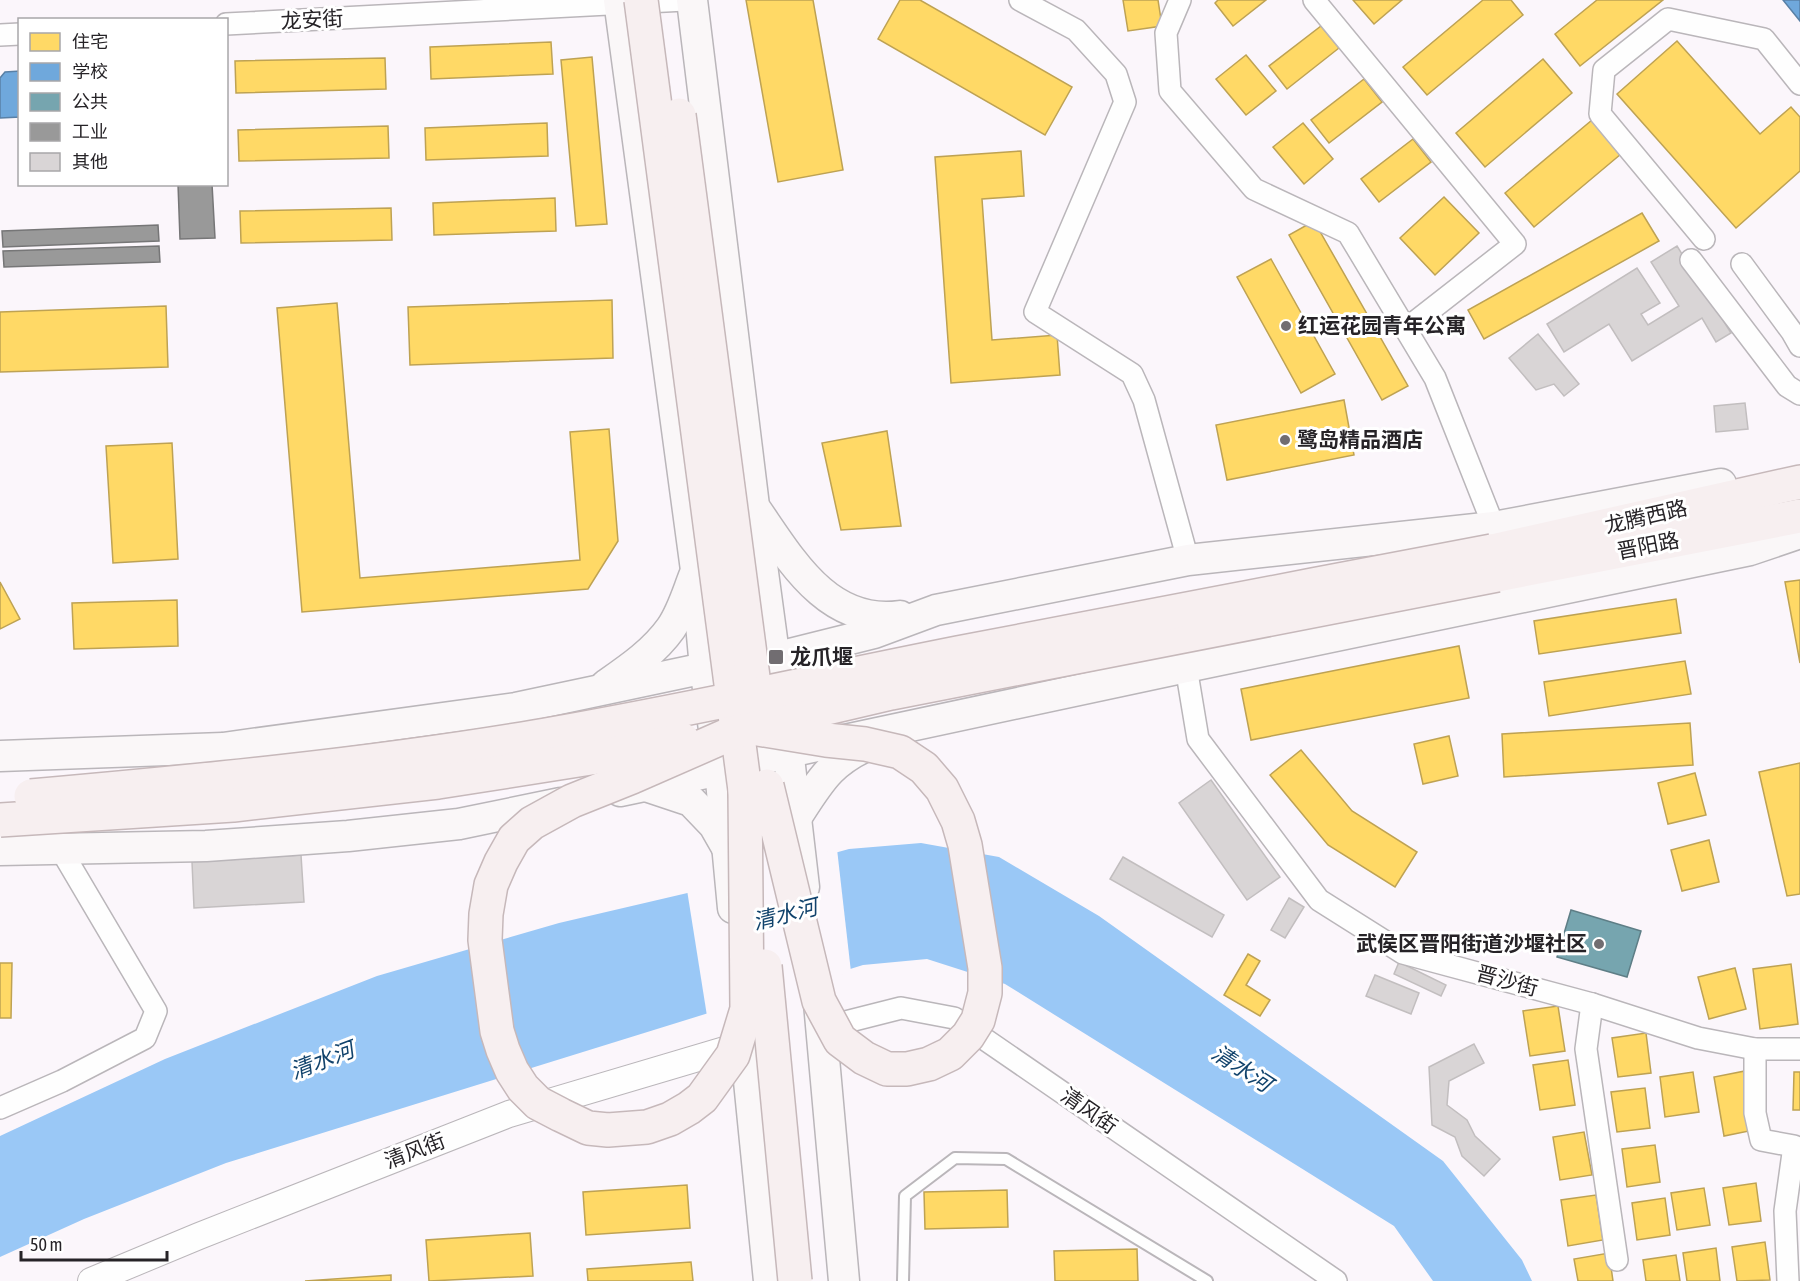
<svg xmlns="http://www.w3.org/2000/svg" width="1800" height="1281" viewBox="0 0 1800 1281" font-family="'Asap Condensed','Noto Sans SC',sans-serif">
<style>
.water{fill:#9ac8f6}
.pier{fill:#fbf6fb}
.homes{fill:#ffd966;stroke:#bea253;stroke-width:1.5}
.schools{fill:#6fa8dc;stroke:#5980a6;stroke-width:1.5}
.public{fill:#76a5af;stroke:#5e7e86;stroke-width:1.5}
.industry{fill:#999;stroke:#767677;stroke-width:1.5}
.building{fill:#d9d5d6;stroke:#c2bebf;stroke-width:1.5}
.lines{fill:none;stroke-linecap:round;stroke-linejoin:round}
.service-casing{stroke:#bab6ba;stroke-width:14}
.minor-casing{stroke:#bab6ba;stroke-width:24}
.tertiary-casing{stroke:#bab6ba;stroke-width:28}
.secondary-casing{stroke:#bab6ba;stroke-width:33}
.primary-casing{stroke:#c6b8ba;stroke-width:36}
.service{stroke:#fefefe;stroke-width:10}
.minor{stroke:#fefefe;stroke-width:21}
.tertiary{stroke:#fefefe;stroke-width:26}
.secondary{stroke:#faf7f8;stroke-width:30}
.primary{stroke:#f7eff0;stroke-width:33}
.primary-bridge-casing{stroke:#c6b8ba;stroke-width:36;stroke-linecap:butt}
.primary-bridge{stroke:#f7eff0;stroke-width:33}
.poi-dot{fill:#716d71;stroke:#fff;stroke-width:2}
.labels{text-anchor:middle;stroke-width:6;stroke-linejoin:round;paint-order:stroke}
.street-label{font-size:21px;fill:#262327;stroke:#fff}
.poi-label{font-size:21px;font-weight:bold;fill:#262327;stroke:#fff;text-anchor:start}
.water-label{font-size:22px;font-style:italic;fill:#11436c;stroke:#fff}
</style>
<rect width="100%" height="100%" fill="#fbf6fb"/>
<polygon class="water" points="921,843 999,857 1099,916 1443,1161 1522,1260 1532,1281 1433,1281 1394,1226 1005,984 927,959 863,965 226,1163 84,1219 0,1257 0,1136 165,1059 377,976 559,923 696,891 849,849"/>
<polygon class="pier" points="837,849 851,972 707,1016 687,890"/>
<g class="homes">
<polygon points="746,0 813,0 843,170 778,182"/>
<polygon points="900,0 920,0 1072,87 1045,135 878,39"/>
<polygon points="1123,0 1158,0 1162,26 1128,31"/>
<polygon points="1218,0 1266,0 1233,26 1215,3"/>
<polygon points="1353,0 1402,0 1374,24"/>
<polygon points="1483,0 1511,0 1523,15 1427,95 1403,67"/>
<polygon points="1597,0 1663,0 1580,66 1555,34"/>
<polygon points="1321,26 1339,48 1287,89 1269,66"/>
<polygon points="1677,41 1760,134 1791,107 1800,117 1800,171 1736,228 1617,94"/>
<polygon points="551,42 553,74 431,79 430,47"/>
<polygon points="1246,55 1276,91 1246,115 1216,79"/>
<polygon points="592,57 607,224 576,226 561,60"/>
<polygon points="385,58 386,89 236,93 235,61"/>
<polygon points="1543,59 1572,93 1485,167 1456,133"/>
<polygon points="1364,79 1382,102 1329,143 1311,120"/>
<polygon points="1592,120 1621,154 1534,227 1505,193"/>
<polygon points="547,123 548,156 426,160 425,128"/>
<polygon points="1303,123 1333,159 1304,184 1273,147"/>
<polygon points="388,126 389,158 239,161 238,130"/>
<polygon points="1413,139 1431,162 1379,202 1361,179"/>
<polygon points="1021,151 1024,196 982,199 992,340 1057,335 1060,375 951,383 935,157"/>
<polygon points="1444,197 1479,233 1435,275 1400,238"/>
<polygon points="555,198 556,231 434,235 433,203"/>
<polygon points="391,208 392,240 241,243 240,211"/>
<polygon points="1642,213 1659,241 1484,339 1468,310"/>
<polygon points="1314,221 1408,386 1382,400 1289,235"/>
<polygon points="1271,259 1335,374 1301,393 1237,277"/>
<polygon points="612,300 613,358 410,365 408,307"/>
<polygon points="337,303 360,578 580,560 570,432 609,429 618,541 588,589 302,612 277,308"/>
<polygon points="166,306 168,367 0,372 0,312"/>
<polygon points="1344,400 1354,455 1227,480 1216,425"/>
<polygon points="887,431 901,526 841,530 822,443"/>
<polygon points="172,443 178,559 113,563 106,446"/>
<polygon points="1800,580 1800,663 1785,582"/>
<polygon points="0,582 20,619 0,629"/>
<polygon points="1676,599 1681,633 1539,654 1534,621"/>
<polygon points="177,600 178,646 74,649 72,603"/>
<polygon points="1459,646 1469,698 1251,740 1241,689"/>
<polygon points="1685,661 1691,694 1549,716 1544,682"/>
<polygon points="1690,723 1693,765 1504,777 1502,734"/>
<polygon points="1449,736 1458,776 1423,784 1414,744"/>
<polygon points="1301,750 1352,811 1417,852 1395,887 1328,845 1270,775"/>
<polygon points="1800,763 1800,894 1787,896 1759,772"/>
<polygon points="1695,773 1706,815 1668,824 1658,783"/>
<polygon points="1709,840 1719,882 1682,891 1671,850"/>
<polygon points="1248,954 1260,961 1246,985 1270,1000 1260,1016 1224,995"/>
<polygon points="0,963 12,963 11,1018 0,1018"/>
<polygon points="1791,964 1798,1024 1760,1029 1753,969"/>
<polygon points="1735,968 1746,1009 1709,1019 1698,977"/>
<polygon points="1558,1006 1565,1051 1530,1056 1523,1011"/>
<polygon points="1646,1033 1651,1073 1618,1077 1612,1038"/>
<polygon points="1568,1060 1575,1105 1540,1110 1533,1065"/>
<polygon points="1745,1071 1754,1130 1724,1136 1714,1077"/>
<polygon points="1693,1072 1699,1112 1665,1117 1660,1077"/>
<polygon points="1794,1072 1800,1072 1800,1110 1793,1110"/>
<polygon points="1645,1088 1650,1128 1617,1132 1611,1092"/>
<polygon points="1584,1132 1592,1175 1560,1180 1553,1137"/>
<polygon points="1655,1145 1660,1182 1627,1187 1622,1149"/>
<polygon points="1756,1183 1761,1221 1729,1225 1723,1188"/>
<polygon points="687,1185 690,1228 586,1235 583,1192"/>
<polygon points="1704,1188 1710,1225 1677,1230 1671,1193"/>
<polygon points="1007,1190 1008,1227 925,1229 924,1192"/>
<polygon points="1596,1195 1603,1240 1568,1246 1561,1200"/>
<polygon points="1665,1198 1670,1235 1637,1240 1632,1203"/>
<polygon points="530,1233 533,1276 429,1281 426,1240"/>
<polygon points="1765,1242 1770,1280 1737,1281 1732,1247"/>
<polygon points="1716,1248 1720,1281 1687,1281 1683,1253"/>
<polygon points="1137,1249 1138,1281 1055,1281 1054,1251"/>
<polygon points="1609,1253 1613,1281 1578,1281 1574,1259"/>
<polygon points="1676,1255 1680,1281 1646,1281 1643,1260"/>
<polygon points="691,1262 693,1281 588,1281 587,1269"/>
<polygon points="391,1275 391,1281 305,1281"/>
</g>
<g class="schools">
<polygon points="1783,0 1800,0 1800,21"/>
<polygon points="20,71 20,117 0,118 0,78 5,72"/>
</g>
<polygon class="public" points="1571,910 1641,931 1627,977 1557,957"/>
<g class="industry">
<polygon points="178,184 212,184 215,238 180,239"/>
<polygon points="158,225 159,241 3,247 2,231"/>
<polygon points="159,246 160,262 4,267 3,251"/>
</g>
<g class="building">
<polygon points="1677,246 1731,333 1716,342 1702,318 1632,361 1609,324 1564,352 1547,324 1637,268 1660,303 1641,314 1648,325 1679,306 1651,262"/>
<polygon points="1538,334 1579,384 1564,396 1554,384 1536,390 1509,358"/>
<polygon points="1745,403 1748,429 1716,432 1714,406"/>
<polygon points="1211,780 1280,877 1247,900 1179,803"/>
<polygon points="301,855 304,902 194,908 192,862"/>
<polygon points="1123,857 1224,915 1212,937 1110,879"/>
<polygon points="1289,898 1304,907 1285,938 1271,930"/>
<polygon points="1399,962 1446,985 1441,996 1394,974"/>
<polygon points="1375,975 1419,993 1411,1014 1366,996"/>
<polygon points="1474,1044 1484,1063 1449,1081 1447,1105 1467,1120 1475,1136 1500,1159 1484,1176 1462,1156 1455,1137 1432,1125 1429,1067"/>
</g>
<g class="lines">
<defs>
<polyline id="service" points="903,1281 905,1196 955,1158 1006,1159 1207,1281"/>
<g id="minor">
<polyline points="1020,0 1076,30 1116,74 1125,102 1035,312 1132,374 1144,400 1188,560"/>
<polyline points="1180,0 1166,33 1170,91 1254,189 1348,233 1435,378 1494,527"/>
<polyline points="1314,0 1515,244 1406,329"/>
<polyline points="226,24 685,0"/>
<polyline points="0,35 20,34"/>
<polyline points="1704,239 1600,114 1604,70 1668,19 1764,39 1800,84"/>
<polyline points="1691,260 1787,386 1800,394"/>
<polyline points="1742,264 1792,332 1800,346"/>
<polyline points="1186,667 1198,739 1319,900 1403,953 1592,1004 1698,1038 1755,1049 1800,1049"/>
<polyline points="1592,1004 1586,1049 1617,1260"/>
<polyline points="822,1028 901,1008 954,1018 1336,1281"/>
<polyline points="1755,1049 1755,1113 1761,1140 1794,1146 1785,1211 1788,1281"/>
<polyline points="0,1108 62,1081 145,1038 156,1011 61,850"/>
</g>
<polyline id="tertiary" points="91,1281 199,1236 509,1114 745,1044"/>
<g id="secondary">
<polyline points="619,0 696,570 705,668 720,770 733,908"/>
<polyline points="692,0 754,506 777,676"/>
<path d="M 757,511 C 792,562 829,626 900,616"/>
<path d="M 606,685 C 629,669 654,652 671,628 C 682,612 687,594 694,576"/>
<polyline points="786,732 804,887"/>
<polyline points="0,756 223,748 516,708 705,668 774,658 874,633 936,610 1188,560 1494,527 1721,484"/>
<polyline points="646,786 691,801 714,825 726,846"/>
<polyline points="620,791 720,770 789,752 1186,667 1750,550 1800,533"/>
<path d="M 796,818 C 820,781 830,761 873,743"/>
<polyline points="0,850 206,846 348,836 459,824 561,803"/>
<polyline points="819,1003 844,1281"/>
<polyline points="743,1021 769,1281"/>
</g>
<g id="primary">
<polyline points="1492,551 1800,482"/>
<polyline points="1497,575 1800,516"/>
</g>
</defs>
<use href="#service" class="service-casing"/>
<use href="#minor" class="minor-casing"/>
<use href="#tertiary" class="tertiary-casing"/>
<use href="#secondary" class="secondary-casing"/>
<use href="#primary" class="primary-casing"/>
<use href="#service" class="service"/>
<use href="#minor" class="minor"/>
<use href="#tertiary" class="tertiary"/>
<use href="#secondary" class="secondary"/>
<use href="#primary" class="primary"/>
<defs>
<g id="primary-bridge">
<polyline points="641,0 748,813"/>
<polyline points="679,115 758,715"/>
<polyline points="763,723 891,693 1497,575"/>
<polyline points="745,791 747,1009 733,1055 702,1098 689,1108 670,1119 647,1127 608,1130 588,1128 561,1115 538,1103 523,1088 512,1071 503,1050 497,1031 485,940 486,914 491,885 501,862 514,839 532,823 572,801 632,777 746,727 826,740 865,744 900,752 924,768 942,789 958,821 965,845 985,968 985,993 978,1020 968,1036 950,1054 929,1064 907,1069 887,1069 864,1058 840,1040 819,1001 767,786"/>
<path d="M 31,796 C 199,781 367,765 534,737 C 676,713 817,681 958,653 C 1136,618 1314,585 1492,551"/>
<polyline points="0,820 233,805 438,782 591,758 683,740"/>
<polyline points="765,966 795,1281"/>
</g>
</defs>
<use href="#primary-bridge" class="primary-bridge-casing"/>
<use href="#primary-bridge" class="primary-bridge"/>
</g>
<g class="poi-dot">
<circle cx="1286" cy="326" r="6"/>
<circle cx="1285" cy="440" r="6"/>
<rect x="768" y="649" width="16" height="16" rx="3"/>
<circle cx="1599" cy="944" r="6"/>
</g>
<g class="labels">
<g class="street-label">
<text transform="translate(312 20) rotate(-3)" y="7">龙安街</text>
<text transform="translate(1646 517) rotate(-13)" y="7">龙腾西路</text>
<text transform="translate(1648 546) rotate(-11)" y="7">晋阳路</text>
<text transform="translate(1507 981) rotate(15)" y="7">晋沙街</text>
<text transform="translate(1089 1111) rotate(35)" y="7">清风街</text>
<text transform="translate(415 1151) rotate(-21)" y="7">清风街</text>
</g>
<g class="poi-label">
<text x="1298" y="333">红运花园青年公寓</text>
<text x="1297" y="447">鹭岛精品酒店</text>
<text x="790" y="664">龙爪堰</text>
<text x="1587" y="951" text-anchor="end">武侯区晋阳街道沙堰社区</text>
</g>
<g class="water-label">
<text transform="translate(785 914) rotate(-14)" y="8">清水河</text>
<text transform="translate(322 1060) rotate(-21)" y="8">清水河</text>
<text transform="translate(1242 1068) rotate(33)" y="8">清水河</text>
</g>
</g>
<rect x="18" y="18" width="210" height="168" fill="#ffffff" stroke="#a8a7a9" stroke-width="1.5"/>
<rect x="30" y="33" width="30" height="18" fill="#ffd966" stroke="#a8a7a9" stroke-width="1.5"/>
<text x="72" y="48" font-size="18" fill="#262327">住宅</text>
<rect x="30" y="63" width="30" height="18" fill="#6fa8dc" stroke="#a8a7a9" stroke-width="1.5"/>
<text x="72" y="78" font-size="18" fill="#262327">学校</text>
<rect x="30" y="93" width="30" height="18" fill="#76a5af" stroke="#a8a7a9" stroke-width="1.5"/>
<text x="72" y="108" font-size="18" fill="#262327">公共</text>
<rect x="30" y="123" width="30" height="18" fill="#999999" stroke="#a8a7a9" stroke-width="1.5"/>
<text x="72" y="138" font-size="18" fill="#262327">工业</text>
<rect x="30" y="153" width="30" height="18" fill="#d9d5d6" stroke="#a8a7a9" stroke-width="1.5"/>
<text x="72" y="168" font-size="18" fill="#262327">其他</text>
<path d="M21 1251v9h146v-9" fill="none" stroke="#262327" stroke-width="3"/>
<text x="30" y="1251" font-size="18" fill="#262327" stroke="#ffffff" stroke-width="4.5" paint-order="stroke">50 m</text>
</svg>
